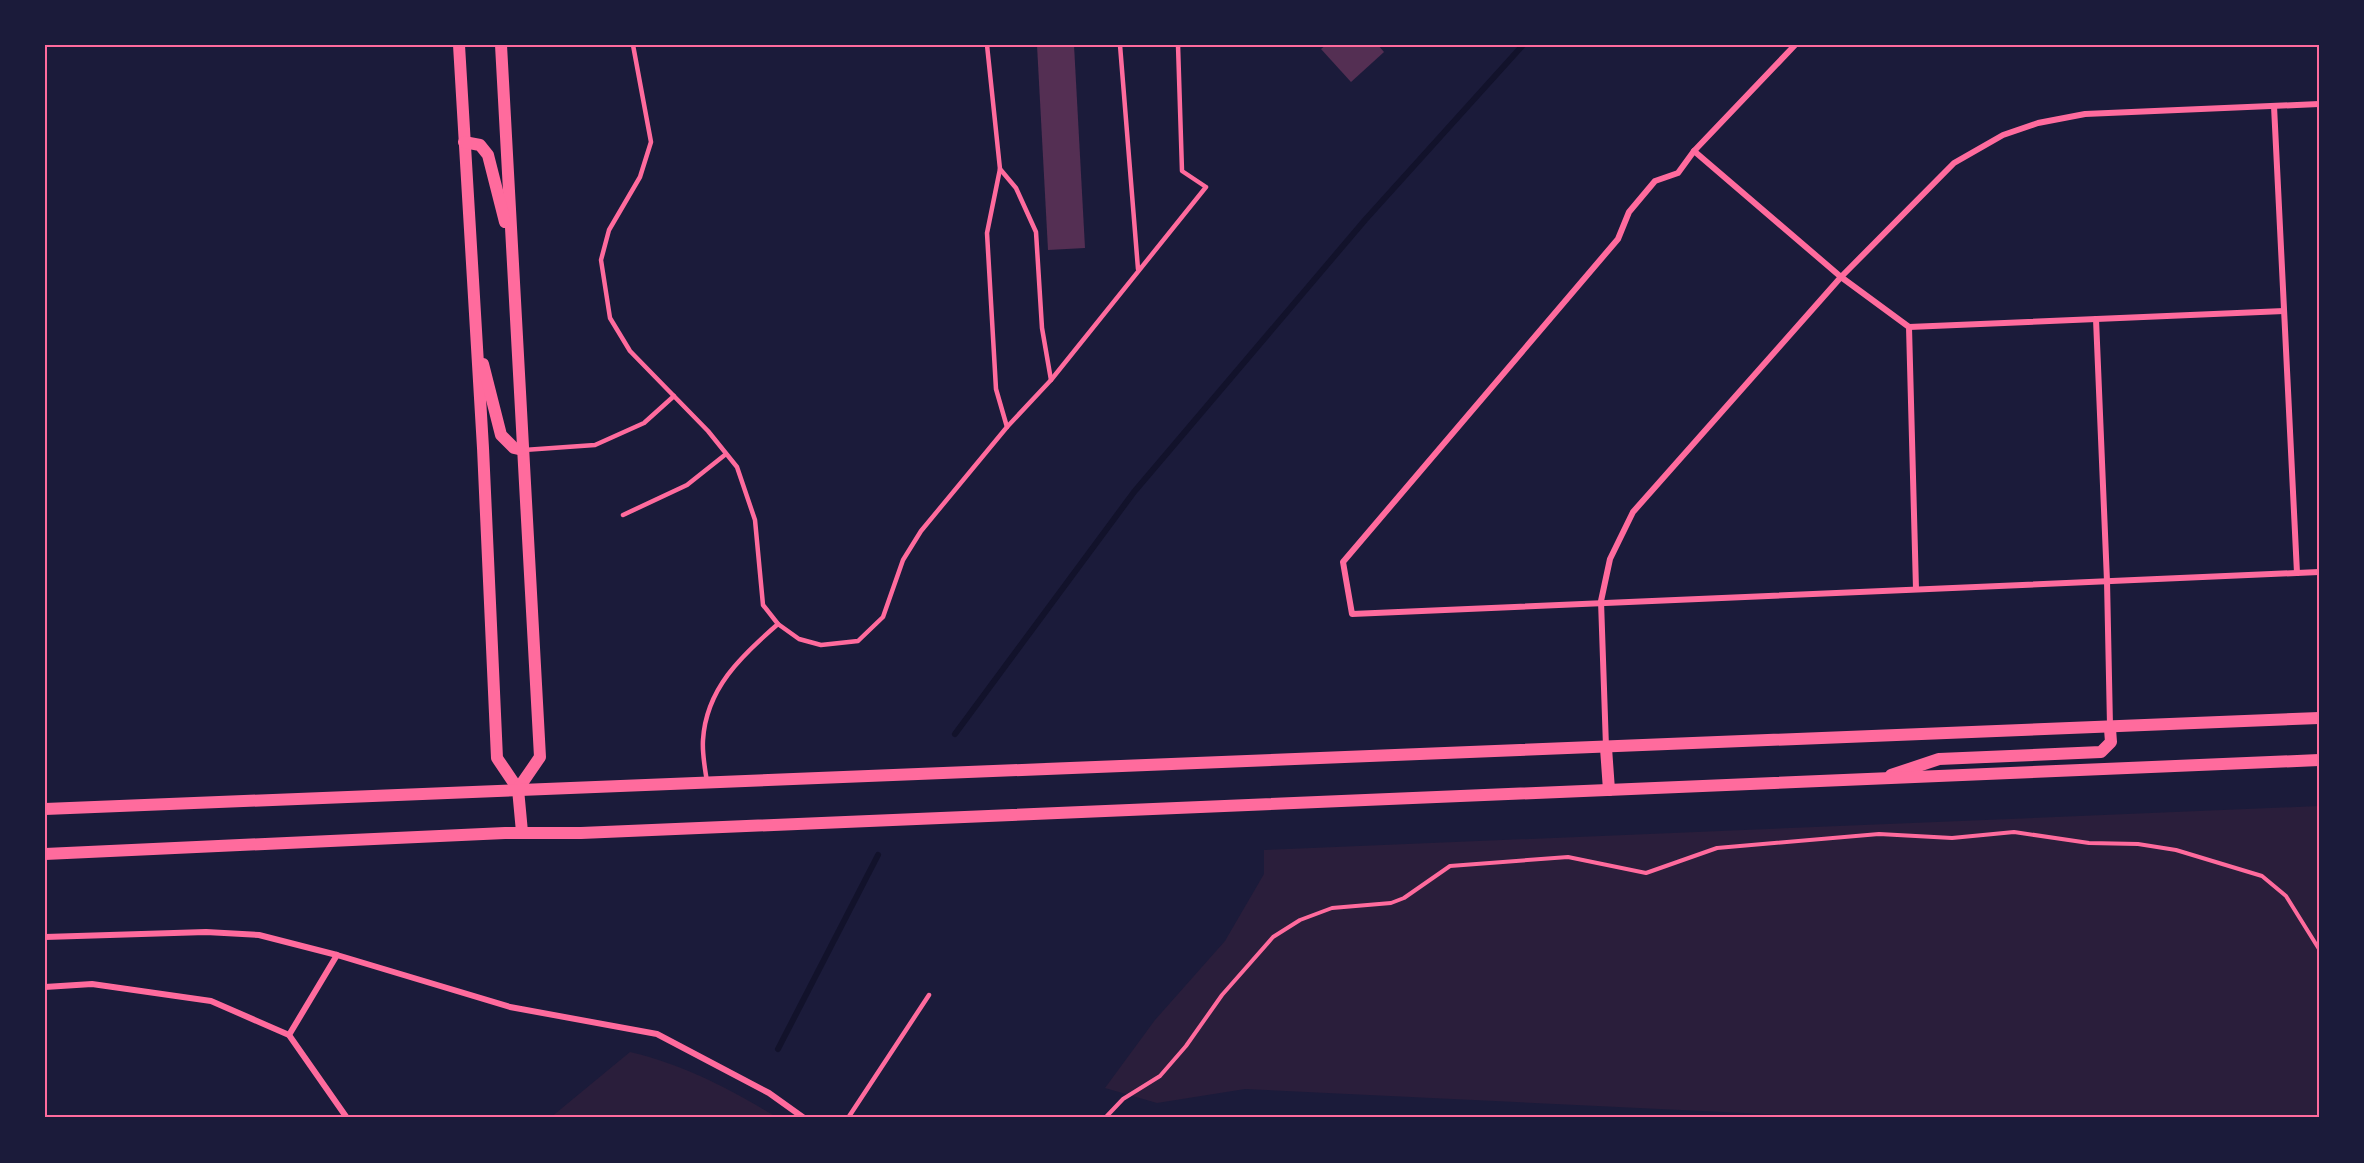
<svg xmlns="http://www.w3.org/2000/svg" width="2364" height="1163" viewBox="0 0 2364 1163" font-family="'PT Sans Narrow',sans-serif">
<style>
.green{fill:#2a1e3b}
.lines{fill:none;stroke-linecap:round;stroke-linejoin:round}
.stream{stroke:#12122b;stroke-width:6}
.building{fill:#542f53}
.path{stroke:#ff6b9d;stroke-width:4}
.service{stroke:#ff6b9d;stroke-width:4.5}
.minor{stroke:#ff6b9d;stroke-width:6}
.secondary{stroke:#ff6b9d;stroke-width:12}
.neatline{fill:none;stroke:#ff6b9d;stroke-width:2}
</style>
<rect width="100%" height="100%" fill="#1b1b3a"/>
<g class="green">
<polygon points="2319,806 2319,1118 1845,1118 1245,1089 1157,1103 1105,1088 1155,1020 1225,941 1264,874 1264,850"/>
<path d="M 630,1052 C 685,1065 730,1089 778,1118 L 550,1118 Z"/>
</g>
<g class="lines">
<g class="stream">
<polyline points="955,734 1134,492 1365,220 1523,45"/>
<polyline points="778,1049 878,855"/>
</g>
</g>
<g class="building">
<polygon points="1037,45 1074,45 1085,248 1048,250"/>
<polygon points="1326,45 1378,45 1384,52 1351,82 1321,49"/>
</g>
<g class="lines">
<polyline class="path" points="1105,1118 1123,1099 1160,1076 1186,1046 1222,995 1273,937 1300,920 1332,908 1391,903 1404,898 1450,866 1568,857 1646,873 1717,848 1879,834 1952,838 2014,832 2089,843 2138,844 2176,850 2262,876 2286,896 2319,949"/>
<g class="service">
<polyline points="633,45 651,142 640,177 609,230 601,260 610,318 630,351 708,431 737,467 755,520 763,605 778,624 799,639 821,645 858,641 883,617 903,560 921,531 1007,427 1051,380 1206,187 1182,171 1178,45"/>
<polyline points="987,45 1000,169 1016,188 1036,232 1042,328 1051,380"/>
<polyline points="1120,45 1138,269"/>
<polyline points="1000,169 987,233 996,389 1007,427"/>
<polyline points="524,450 595,445 644,423 674,396"/>
<polyline points="623,515 687,485 726,454"/>
<path d="M 707,782 C 705,768 702,754 703,740 C 706,689 741,656 778,624"/>
<polyline points="848,1118 929,995"/>
</g>
<g class="minor">
<polyline points="1795,45 1694,151 1678,173 1655,181 1629,212 1618,239 1343,562 1352,614 2319,572"/>
<polyline points="2274,106 2297,573"/>
<polyline points="1694,151 1841,277 1909,327 2284,311"/>
<polyline points="2096,319 2107,581 2110,726"/>
<polyline points="1909,327 1916,589"/>
<polyline points="1606,747 1601,601 1610,559 1633,512 1841,277 1954,163 2003,135 2038,123 2085,114 2319,104"/>
<polyline points="45,937 206,932 259,935 337,955 510,1007 657,1034 769,1093 804,1118"/>
<polyline points="45,987 92,984 211,1001 289,1035 347,1118"/>
<polyline points="289,1035 337,955"/>
</g>
<g class="secondary">
<polyline points="459,45 483,448 497,758 518,789 522,832"/>
<polyline points="501,45 540,757 518,789"/>
<polyline points="464,142 480,145 488,155 505,222"/>
<polyline points="483,364 501,435 514,448 523,450"/>
<polyline points="1606,748 1609,790"/>
<polyline points="1891,775 1939,759 2101,752 2111,742 2110,729"/>
<polyline points="45,809 2319,718"/>
<polyline points="45,854 505,833 581,833 2319,760"/>
</g>
</g>
<rect width="2364" height="1163" fill="none" stroke="#1b1b3a" stroke-width="93"/>
<rect x="46" y="46" width="2272" height="1070" class="neatline"/>
</svg>
